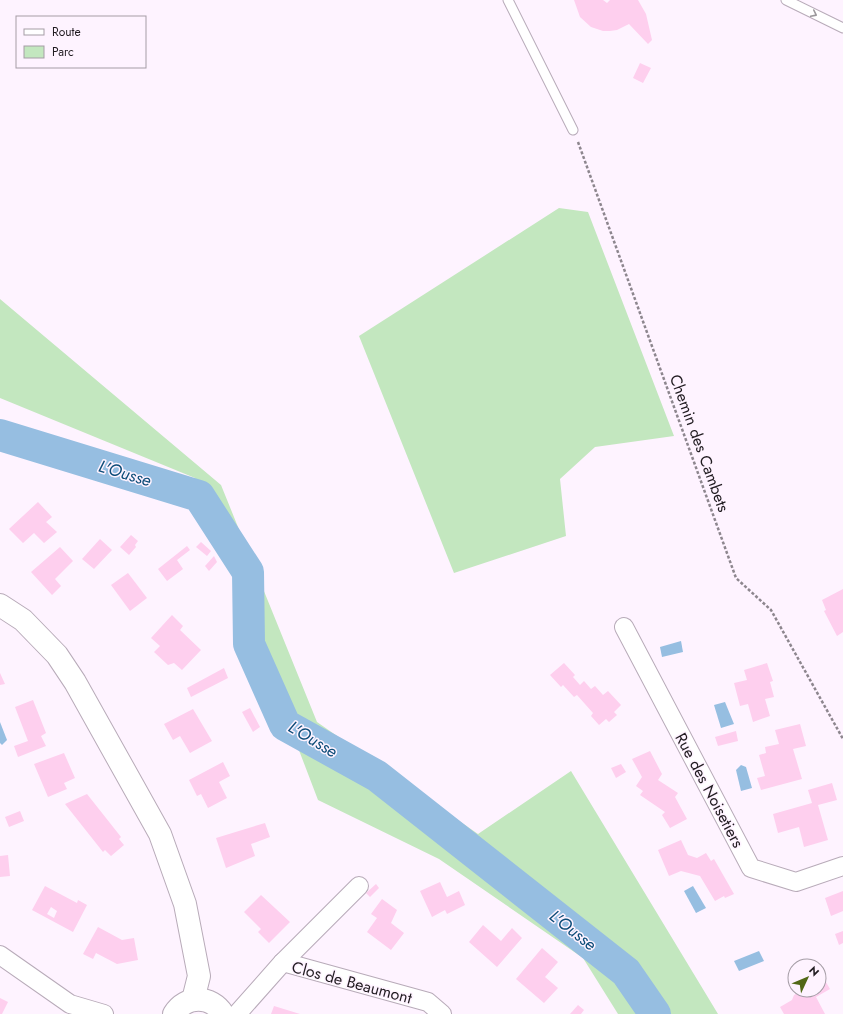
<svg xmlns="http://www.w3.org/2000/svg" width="843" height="1014" viewBox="0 0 843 1014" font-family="Jost,sans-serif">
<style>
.green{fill:#c3e7bf}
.water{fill:#96bee1}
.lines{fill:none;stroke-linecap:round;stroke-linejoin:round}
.river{stroke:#96bee1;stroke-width:32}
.building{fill:#fecfee;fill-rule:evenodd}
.service-casing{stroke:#b8abb9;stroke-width:11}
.minor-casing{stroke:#b8abb9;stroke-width:20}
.tertiary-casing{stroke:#b8abb9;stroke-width:24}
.path{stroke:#8d868e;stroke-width:2.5;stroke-dasharray:3 2;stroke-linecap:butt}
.service{stroke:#fff;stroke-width:9}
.minor{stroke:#fff;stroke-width:18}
.tertiary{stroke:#fff;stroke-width:22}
.oneway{stroke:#9b989b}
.labels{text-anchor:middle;stroke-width:3;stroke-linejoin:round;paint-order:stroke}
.street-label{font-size:16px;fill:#201b20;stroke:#fef3ff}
.water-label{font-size:17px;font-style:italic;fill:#0c4c78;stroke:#fef3ff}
</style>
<rect width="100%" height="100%" fill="#fef3ff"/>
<g class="green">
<polygon points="559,208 588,212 674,436 595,447 560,479 566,536 454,573 359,336"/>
<polygon points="0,299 221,485 317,722 478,834 571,771 718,1014 618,1014 583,958 439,859 318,800 195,478 0,398"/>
</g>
<g class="water">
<polygon points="681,641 683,652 662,657 660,647"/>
<polygon points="725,702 734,724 721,728 714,705"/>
<polygon points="0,722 7,740 2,745 0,743"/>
<polygon points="741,765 746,767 752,788 741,791 736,770"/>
<polygon points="693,886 706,908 696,913 684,891"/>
<polygon points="759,951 764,961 739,971 734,961"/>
</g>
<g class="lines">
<polyline class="river" points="0,435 199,496 248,572 249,644 285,725 377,776 626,972 655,1014"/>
</g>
<g class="building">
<polygon points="574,0 603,0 607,3 610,0 638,0 646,14 652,40 648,44 629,24 617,30 610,31 603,31 591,27 580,17"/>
<polygon points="640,63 651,68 643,83 633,78"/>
<polygon points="38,502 52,517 46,522 57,532 44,543 34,533 23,543 9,529"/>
<polygon points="131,535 138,541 135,545 136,547 129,555 120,547"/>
<polygon points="100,539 112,550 94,569 82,559"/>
<polygon points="201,542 211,551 207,556 196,547"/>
<polygon points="187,546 190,550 177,560 183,569 167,581 158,569"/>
<polygon points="60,547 73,561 55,579 61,586 52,595 31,572"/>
<polygon points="214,556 217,562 209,571 205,566"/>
<polygon points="128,573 147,598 130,611 111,585"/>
<polygon points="843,589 843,632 837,636 824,611 826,610 822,600"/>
<polygon points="172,615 183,626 180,630 201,650 182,670 174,663 168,665 154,652 160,646 151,638"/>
<polygon points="564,663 575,675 573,677 580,685 584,681 591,689 595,686 603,695 608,691 621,705 614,712 617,715 609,722 606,719 599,725 591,716 593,713 577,695 574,697 563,685 561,687 550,675"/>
<polygon points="767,663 773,681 770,682 774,697 765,699 770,716 753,722 748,704 740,706 734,683 747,680 744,670"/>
<polygon points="224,668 228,678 191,697 187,688"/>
<polygon points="0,673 5,684 0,685"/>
<polygon points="33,700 46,733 41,736 46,746 18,757 14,746 28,741 15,707"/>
<polygon points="250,708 260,727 253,732 242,712"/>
<polygon points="193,709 212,741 190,753 180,736 173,740 164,724"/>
<polygon points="800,724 806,746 793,749 802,779 761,790 757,778 765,776 759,755 766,753 765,747 779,744 775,730"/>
<polygon points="736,731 738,741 718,746 715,737"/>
<polygon points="650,751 662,774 658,780 678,793 675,797 687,819 670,828 662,815 665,812 640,795 643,791 636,786 642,777 632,759"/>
<polygon points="64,753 75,778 64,783 67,789 48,797 34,764"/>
<polygon points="223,762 230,776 219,782 227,798 208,808 201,794 197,796 189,780"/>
<polygon points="621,764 626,772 616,778 611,768"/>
<polygon points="832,783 837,800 818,805 828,840 804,847 799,827 778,833 773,814 812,803 808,790"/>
<polygon points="87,794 121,837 119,839 124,845 111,856 105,850 103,852 65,804"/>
<polygon points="20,811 24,821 9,827 5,817"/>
<polygon points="265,823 270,837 251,844 255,856 226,868 216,838"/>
<polygon points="681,840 688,855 697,858 706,853 711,861 714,859 734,894 725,898 724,896 715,901 700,876 681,871 669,876 658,850"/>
<polygon points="8,855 10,876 0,877 0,856"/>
<polygon points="440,882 447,897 459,891 465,905 447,914 445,910 432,917 420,891"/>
<polygon points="376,884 379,888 370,897 366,893"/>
<path d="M 45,886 L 77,903 L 78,900 L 87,905 L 73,932 L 32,910 ZM 51,907 L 57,911 L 54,918 L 47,914 Z"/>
<polygon points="843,891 843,911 831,916 825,898"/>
<polygon points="261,895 290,922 269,943 258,932 261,929 244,912"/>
<polygon points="382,899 397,910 391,923 404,933 391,950 367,932 377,918 371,914"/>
<polygon points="483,925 501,941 512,928 522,938 497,967 469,942"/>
<polygon points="98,927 122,940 134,938 138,960 117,964 96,953 93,959 83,954"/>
<polygon points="843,931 843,943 839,945 835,934"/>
<polygon points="542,948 558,962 545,977 558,988 544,1003 516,979"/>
<polygon points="820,972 830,989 816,997 825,1014 784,1014 780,1007 792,1000 794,995 803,990 819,990 819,973"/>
<polygon points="0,998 8,1002 2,1014 0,1014"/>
<polygon points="578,1005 584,1010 581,1014 570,1014"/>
<polygon points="274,1006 300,1014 271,1014"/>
</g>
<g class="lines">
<defs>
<g id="service">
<polyline points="508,0 573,130"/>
<polyline points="786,0 843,28"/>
</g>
<g id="minor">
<polyline points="624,627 751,868 796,882 843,866"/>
<polyline points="0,955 70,1004 104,1014"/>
<polyline points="283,962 428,1002 442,1014"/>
<polyline points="237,1014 283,962 359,886"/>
</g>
<g id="tertiary">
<polyline points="0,605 23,620 57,655 75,682 160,834 185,904 199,976 193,1000"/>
<path d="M 174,1014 C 186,995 211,995 223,1014"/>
</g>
</defs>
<use href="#service" class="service-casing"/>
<use href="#minor" class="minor-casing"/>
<use href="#tertiary" class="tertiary-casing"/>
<polyline class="path" points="578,142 736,578 771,610 843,739"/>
<use href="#service" class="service"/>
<use href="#minor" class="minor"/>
<use href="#tertiary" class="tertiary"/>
</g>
<defs><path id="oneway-chevron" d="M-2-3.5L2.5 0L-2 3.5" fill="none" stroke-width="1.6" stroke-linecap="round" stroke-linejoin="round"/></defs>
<use class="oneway" href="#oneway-chevron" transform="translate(814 14) rotate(26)"/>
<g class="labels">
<g class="street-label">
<text transform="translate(700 443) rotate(70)" y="6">Chemin des Cambets</text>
<text transform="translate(710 790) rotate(62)" y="6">Rue des Noisetiers</text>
<text transform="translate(352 982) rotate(15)" y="6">Clos de Beaumont</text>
</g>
<g class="water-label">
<text transform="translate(125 473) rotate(17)" y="6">L'Ousse</text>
<text transform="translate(313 739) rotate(31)" y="6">L'Ousse</text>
<text transform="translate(573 930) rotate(38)" y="6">L'Ousse</text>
</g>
</g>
<rect x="16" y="16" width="130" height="52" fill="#fef3ff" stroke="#a59da6"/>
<rect x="24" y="29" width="20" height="6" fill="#ffffff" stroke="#a59da6"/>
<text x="52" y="36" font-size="12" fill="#201b20">Route</text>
<rect x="24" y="46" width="20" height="12" fill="#c3e7bf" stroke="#a59da6"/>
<text x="52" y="56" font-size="12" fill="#201b20">Parc</text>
<g transform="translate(807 978) rotate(46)"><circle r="19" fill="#fef3ff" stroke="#a59da6"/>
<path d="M0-3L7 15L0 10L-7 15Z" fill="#516816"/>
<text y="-6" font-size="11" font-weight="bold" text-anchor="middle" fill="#201b20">N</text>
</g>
</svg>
